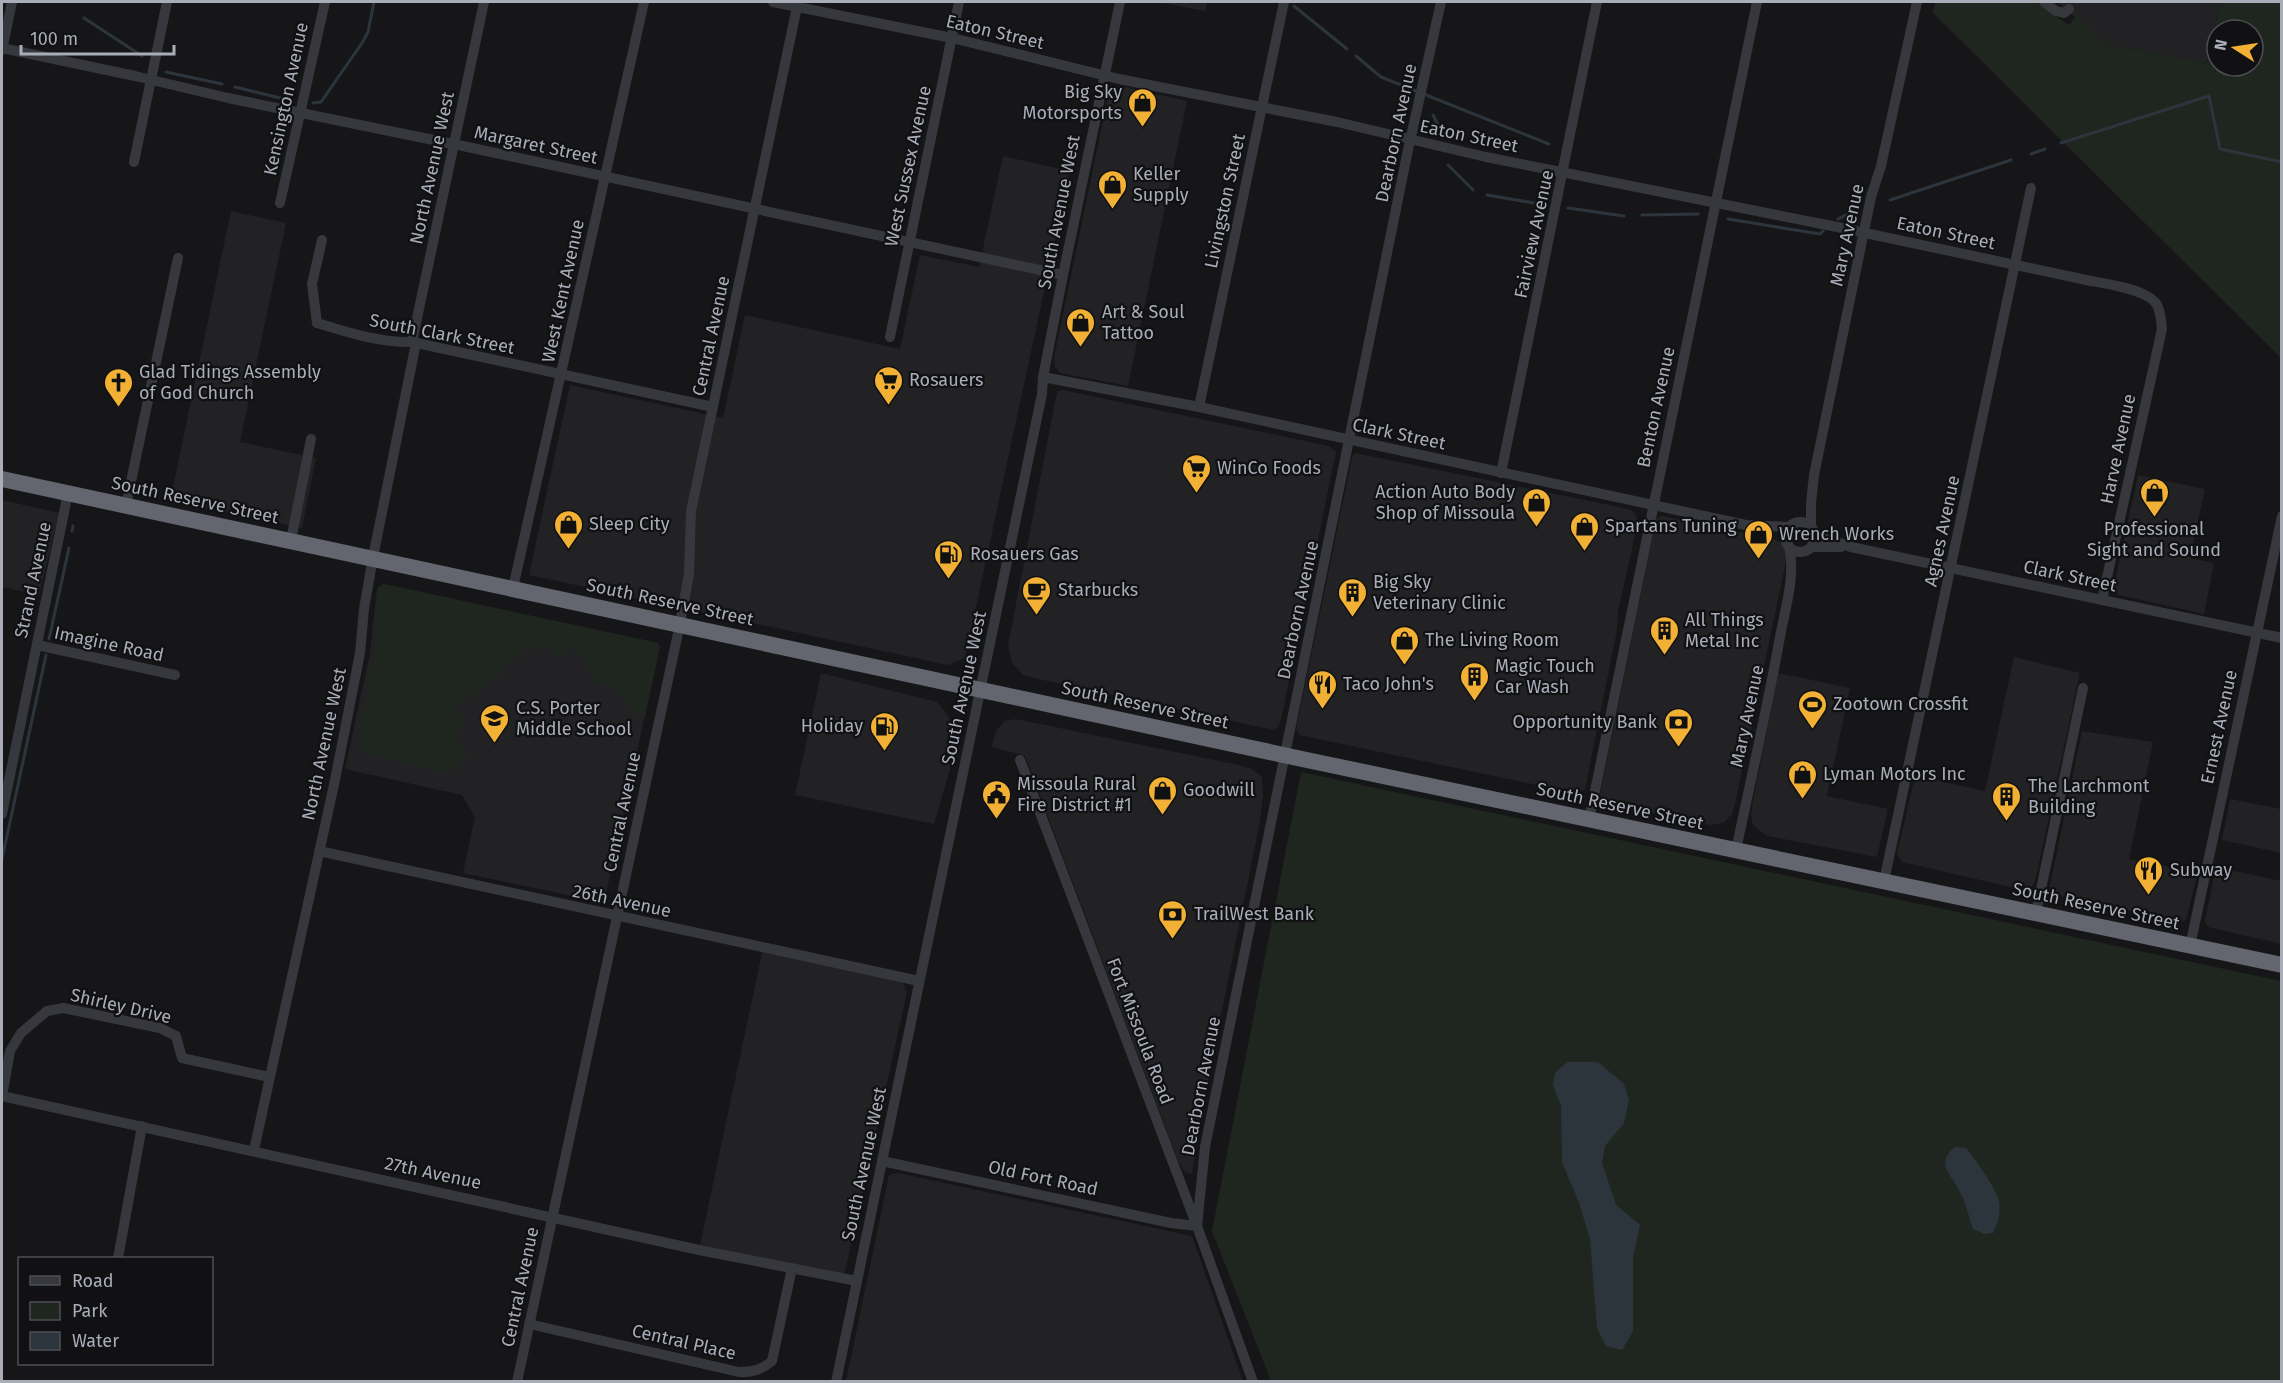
<svg xmlns="http://www.w3.org/2000/svg" width="2283" height="1383" viewBox="0 0 2283 1383" font-family="'Fira Sans',sans-serif">
<style>
.built{fill:#222225}
.green{fill:#1e261f;fill-rule:evenodd}
.water{fill:#2c353c}
.lines{fill:none;stroke-linecap:round;stroke-linejoin:round}
.stream{stroke:#2c353c;stroke-width:3}
.minor{stroke:#37383d;stroke-width:10}
.highway{stroke:#63666e;stroke-width:16}
.labels{text-anchor:middle;stroke-width:4.5;stroke-linejoin:round;paint-order:stroke}
.street-label{font-size:18px;fill:#a8adb8;stroke:#111113}
.poi-label{font-size:18px;fill:#a8adb8;stroke:#111113;text-anchor:start}
</style>
<rect width="100%" height="100%" fill="#161618"/>
<g class="built">
<polygon points="1157,2 1207,2 1205,11"/>
<polygon points="2057,2 2220,2 2207,63 2107,44"/>
<polygon points="1121,86 1187,101 1128,386 1060,373 1055,367 1054,358 1108,96 1115,87"/>
<polygon points="1003,156 1070,171 965,658 948,665 529,575 570,385 723,418 745,315 900,349 920,255 979,267"/>
<polygon points="231,211 286,223 240,442 316,458 302,528 170,501"/>
<polygon points="1063,390 1329,446 1336,452 1281,720 1278,727 1273,730 1034,678 1023,675 1012,663 1008,645 1056,397 1058,391"/>
<polygon points="1355,453 1629,509 1635,514 1638,521 1618,612 1617,630 1585,789 1579,792 1570,792 1299,735 1296,729 1352,458"/>
<polygon points="2138,475 2205,489 2190,558 2214,563 2204,614 2119,595 2116,593 2114,586"/>
<polygon points="2,500 59,513 39,595 2,587"/>
<polygon points="1662,516 1773,539 1780,542 1788,552 1735,804 1732,814 1723,823 1710,825 1606,803 1601,799 1600,795 1655,523 1656,519"/>
<polygon points="384,584 654,642 660,646 604,903 463,873 475,817 462,795 345,769 370,653 376,597 378,587"/>
<polygon points="2014,657 2080,673 2035,882 2030,889 2024,890 1902,862 1897,854 1915,776 1985,791"/>
<polygon points="821,673 937,702 948,716 953,732 955,752 934,824 795,795"/>
<polygon points="1778,673 1850,688 1827,796 1888,809 1877,857 1767,836 1753,825 1751,815 1753,801"/>
<polygon points="1016,719 1239,765 1252,769 1262,777 1263,796 1260,821 1199,1125 1192,1174 1185,1172 1179,1163 1025,756 992,747 996,731 1005,721"/>
<polygon points="2082,731 2153,742 2129,859 2198,872 2186,920 2181,922 2119,909 2053,894 2049,890"/>
<polygon points="2230,799 2281,809 2281,853 2222,840"/>
<polygon points="2216,867 2281,881 2281,944 2208,927 2205,921"/>
<polygon points="763,948 901,978 907,993 843,1280 699,1250"/>
<polygon points="898,1173 1192,1236 1243,1381 846,1381 889,1175"/>
</g>
<g class="green">
<path d="M 1935,2 L 2036,2 L 2069,25 L 2077,15 L 2107,44 L 2207,63 L 2220,2 L 2281,2 L 2281,358 L 1933,13 ZM 2217,30 L 2253,30 L 2253,66 L 2217,66 Z"/>
<polygon points="384,584 658,643 660,646 645,717 627,711 628,705 617,688 597,683 575,646 557,657 543,644 534,652 529,647 503,668 504,672 456,707 466,726 455,736 469,757 447,773 363,753 358,738 366,702 378,621 376,597 378,587"/>
<polygon points="1301,772 2281,981 2281,1381 1271,1381 1212,1231"/>
</g>
<g class="water">
<polygon points="1567,1062 1598,1062 1624,1084 1629,1100 1624,1123 1605,1146 1602,1163 1616,1205 1640,1225 1633,1258 1633,1331 1622,1350 1606,1346 1597,1328 1590,1239 1579,1203 1562,1162 1561,1106 1553,1085 1555,1073"/>
<path d="M 1955,1147 L 1966,1148 C 1975,1159 1996,1188 1999,1201 C 2001,1211 1998,1224 1993,1233 L 1984,1234 L 1973,1229 C 1969,1217 1966,1204 1960,1192 C 1952,1175 1934,1164 1955,1147 Z"/>
</g>
<g class="lines">
<g class="stream">
<polyline points="1294,6 1347,49"/>
<polyline points="84,18 142,56"/>
<polyline points="1356,56 1381,77 1549,144"/>
<polyline points="166,72 222,84"/>
<polyline points="235,87 292,101"/>
<polyline points="313,103 321,102 362,43 368,32 374,2"/>
<polyline points="1433,115 1444,137"/>
<polyline points="2061,143 2209,96 2220,149 2282,162"/>
<polyline points="2031,154 2045,149"/>
<polyline points="1448,165 1473,190"/>
<polyline points="1487,195 1546,205"/>
<polyline points="1890,200 2011,160"/>
<polyline points="1568,208 1624,216"/>
<polyline points="1642,215 1698,214"/>
<polyline points="1728,219 1820,234 1823,231"/>
<polyline points="1838,219 1857,209"/>
<polyline points="72,531 73,526"/>
<polyline points="49,639 69,548"/>
<polyline points="2,859 46,655"/>
</g>
<g class="minor">
<path d="M 773,2 L 952,38 L 1119,79 L 1337,122 L 1486,157 L 1837,227 L 2091,281 C 2108,284 2149,290 2157,305 C 2161,312 2161,321 2162,329 L 2102,600"/>
<polyline points="2044,2 2056,11 2064,13 2069,9"/>
<polyline points="2,48 135,76 228,98 463,146 1063,275"/>
<polyline points="2,50 12,2"/>
<polyline points="134,162 167,2"/>
<polyline points="280,203 325,2"/>
<path d="M 322,240 L 312,284 L 317,323 C 346,332 381,343 412,342 L 713,407"/>
<polyline points="890,337 959,2"/>
<polyline points="412,342 484,2"/>
<polyline points="1043,377 1199,407 1746,525 1789,527"/>
<polyline points="1199,407 1284,2"/>
<polyline points="1501,473 1597,2"/>
<polyline points="126,505 178,258"/>
<circle cx="1800" cy="537" r="15"/>
<polyline points="1811,526 1811,503 1814,475 1871,197 1881,166 1917,2"/>
<polyline points="1815,534 1851,547 2282,638"/>
<polyline points="291,540 311,439"/>
<polyline points="1811,547 1841,547"/>
<polyline points="513,588 644,2"/>
<polyline points="37,645 175,675"/>
<polyline points="1020,760 1197,1226 1253,1382"/>
<polyline points="2,814 68,493"/>
<polyline points="1589,820 1757,2"/>
<path d="M 1736,850 C 1751,779 1767,709 1780,637 C 1785,609 1796,575 1789,546"/>
<polyline points="319,851 919,981"/>
<polyline points="1884,881 2031,188"/>
<polyline points="2036,913 2083,688"/>
<polyline points="2190,946 2282,516"/>
<polyline points="2,1096 699,1250 857,1281"/>
<polyline points="2,1096 10,1051 21,1033 47,1011 63,1008 160,1028 176,1036 182,1058 269,1077"/>
<polyline points="254,1150 335,780 360,653 364,609 373,557 416,343"/>
<polyline points="882,1161 1171,1223 1197,1226"/>
<polyline points="1197,1226 1205,1147 1408,150 1441,2"/>
<polyline points="118,1258 142,1126"/>
<path d="M 529,1324 L 739,1372 C 754,1372 761,1370 772,1361 L 792,1268"/>
<polyline points="517,1382 680,624 689,574 691,511 798,2"/>
<polyline points="836,1382 1042,394 1043,377 1063,275 1120,2"/>
</g>
<polyline class="highway" points="2,479 1302,759 2282,965"/>
</g>
<defs>
<symbol id="shop-pin" viewBox="-11 -11 22 30"><path d="M0 17L-7.5 6A9.5 9.5 0 1 1 7.5 6Z" fill="#f2b134" stroke="#111113"/><path d="M-5-2.5h2.3a2.7 3.5 0 0 1 5.4 0H5L5.5 6h-11ZM-1.5-2.5h3a1.5 2.3 0 0 0-3 0Z" fill="#111"/></symbol>
<symbol id="supermarket-pin" viewBox="-11 -11 22 30"><path d="M0 17L-7.5 6A9.5 9.5 0 1 1 7.5 6Z" fill="#f2b134" stroke="#111113"/><path d="M-6-5.5h2.5l.6 2H6L4.5 2H-2.5L-4.4-4H-6ZM-1.5 3.2a1.3 1.3 0 1 0 .1 0ZM3 3.2a1.3 1.3 0 1 0 .1 0Z" fill="#111"/></symbol>
<symbol id="church-pin" viewBox="-11 -11 22 30"><path d="M0 17L-7.5 6A9.5 9.5 0 1 1 7.5 6Z" fill="#f2b134" stroke="#111113"/><path d="M-1.2-6h2.4v3.5h3.3v2.4h-3.3V6h-2.4V-.1h-3.3v-2.4h3.3Z" fill="#111"/></symbol>
<symbol id="fuel-pin" viewBox="-11 -11 22 30"><path d="M0 17L-7.5 6A9.5 9.5 0 1 1 7.5 6Z" fill="#f2b134" stroke="#111113"/><path d="M-5.5-6h7V0h2V4h1.3V-2.5L3-4.5l.8-.8L6-3V5H2.5V1h-1V6h-7ZM-4.2-4.7v3.2H.2V-4.7Z" fill="#111"/></symbol>
<symbol id="cafe-pin" viewBox="-11 -11 22 30"><path d="M0 17L-7.5 6A9.5 9.5 0 1 1 7.5 6Z" fill="#f2b134" stroke="#111113"/><path d="M-5.5-4.5H6V0H3Q3 3.5 0 3.5H-2.5Q-5.5 3.5-5.5 0ZM3-3.2v2h1.7v-2ZM-6 4.5H4V6H-6Z" fill="#111"/></symbol>
<symbol id="building-pin" viewBox="-11 -11 22 30"><path d="M0 17L-7.5 6A9.5 9.5 0 1 1 7.5 6Z" fill="#f2b134" stroke="#111113"/><path d="M-4-6H4V6H1V3H-1V6H-4ZM-2.5-4.3h1.7v1.8h-1.7ZM.8-4.3h1.7v1.8H.8ZM-2.5-1h1.7V.8h-1.7ZM.8-1h1.7V.8H.8Z" fill="#111"/></symbol>
<symbol id="restaurant-pin" viewBox="-11 -11 22 30"><path d="M0 17L-7.5 6A9.5 9.5 0 1 1 7.5 6Z" fill="#f2b134" stroke="#111113"/><path d="M-5-6h1v4h1v-4h1v4h1v-4h1v5L-1.5 .5V6h-2V.5L-5-1ZM5-6V6H3V1.5H1.5Q1.5-4 5-6Z" fill="#111"/></symbol>
<symbol id="stadium-pin" viewBox="-11 -11 22 30"><path d="M0 17L-7.5 6A9.5 9.5 0 1 1 7.5 6Z" fill="#f2b134" stroke="#111113"/><path d="M0-5a6.5 5 0 1 0 0 10a6.5 5 0 1 0 0-10ZM-3.5-1.8h7v3.6h-7Z" fill="#111"/></symbol>
<symbol id="school-pin" viewBox="-11 -11 22 30"><path d="M0 17L-7.5 6A9.5 9.5 0 1 1 7.5 6Z" fill="#f2b134" stroke="#111113"/><path d="M0-5L7-2L0 1L-7-2ZM-4 1L0 2.5L4 1V4Q0 6-4 4Z" fill="#111"/></symbol>
<symbol id="bank-pin" viewBox="-11 -11 22 30"><path d="M0 17L-7.5 6A9.5 9.5 0 1 1 7.5 6Z" fill="#f2b134" stroke="#111113"/><path d="M-6-4H6V4H-6ZM0-2.3a2.3 2.3 0 1 0 0 4.6a2.3 2.3 0 1 0 0-4.6Z" fill="#111"/></symbol>
<symbol id="civic-pin" viewBox="-11 -11 22 30"><path d="M0 17L-7.5 6A9.5 9.5 0 1 1 7.5 6Z" fill="#f2b134" stroke="#111113"/><path d="M-.6-6.5H3V-4.5H.6V-3L4-1V1h2V6H-6V1h2V-1L-.6-3ZM-1.2 2.5V6h2.4V2.5Z" fill="#111"/></symbol>
</defs>
<g fill-rule="evenodd">
<use href="#shop-pin" x="1126" y="86" width="33" height="45"/>
<use href="#shop-pin" x="1096" y="168" width="33" height="45"/>
<use href="#shop-pin" x="1064" y="306" width="33" height="45"/>
<use href="#supermarket-pin" x="872" y="364" width="33" height="45"/>
<use href="#church-pin" x="102" y="366" width="33" height="45"/>
<use href="#supermarket-pin" x="1180" y="452" width="33" height="45"/>
<use href="#shop-pin" x="2138" y="476" width="33" height="45"/>
<use href="#shop-pin" x="1520" y="486" width="33" height="45"/>
<use href="#shop-pin" x="552" y="508" width="33" height="45"/>
<use href="#shop-pin" x="1568" y="510" width="33" height="45"/>
<use href="#shop-pin" x="1742" y="518" width="33" height="45"/>
<use href="#fuel-pin" x="932" y="538" width="33" height="45"/>
<use href="#cafe-pin" x="1020" y="574" width="33" height="45"/>
<use href="#building-pin" x="1336" y="576" width="33" height="45"/>
<use href="#building-pin" x="1648" y="614" width="33" height="45"/>
<use href="#shop-pin" x="1388" y="624" width="33" height="45"/>
<use href="#building-pin" x="1458" y="660" width="33" height="45"/>
<use href="#restaurant-pin" x="1306" y="668" width="33" height="45"/>
<use href="#stadium-pin" x="1796" y="688" width="33" height="45"/>
<use href="#school-pin" x="478" y="702" width="33" height="45"/>
<use href="#bank-pin" x="1662" y="706" width="33" height="45"/>
<use href="#fuel-pin" x="868" y="710" width="33" height="45"/>
<use href="#shop-pin" x="1786" y="758" width="33" height="45"/>
<use href="#shop-pin" x="1146" y="774" width="33" height="45"/>
<use href="#civic-pin" x="980" y="778" width="33" height="45"/>
<use href="#building-pin" x="1990" y="780" width="33" height="45"/>
<use href="#restaurant-pin" x="2132" y="854" width="33" height="45"/>
<use href="#bank-pin" x="1156" y="898" width="33" height="45"/>
</g>
<g class="labels">
<g class="street-label">
<text transform="translate(995 32) rotate(13)" y="6">Eaton Street</text>
<text transform="translate(286 99) rotate(-78)" y="6">Kensington Avenue</text>
<text transform="translate(1396 133) rotate(-78)" y="6">Dearborn Avenue</text>
<text transform="translate(1469 136) rotate(12)" y="6">Eaton Street</text>
<text transform="translate(536 145) rotate(12)" y="6">Margaret Street</text>
<text transform="translate(908 166) rotate(-78)" y="6">West Sussex Avenue</text>
<text transform="translate(432 168) rotate(-78)" y="6">North Avenue West</text>
<text transform="translate(1225 201) rotate(-78)" y="6">Livingston Street</text>
<text transform="translate(1059 212) rotate(-79)" y="6">South Avenue West</text>
<text transform="translate(1946 233) rotate(12)" y="6">Eaton Street</text>
<text transform="translate(1534 234) rotate(-78)" y="6">Fairview Avenue</text>
<text transform="translate(1847 235) rotate(-78)" y="6">Mary Avenue</text>
<text transform="translate(563 291) rotate(-78)" y="6">West Kent Avenue</text>
<text transform="translate(442 334) rotate(11)" y="6">South Clark Street</text>
<text transform="translate(711 336) rotate(-78)" y="6">Central Avenue</text>
<text transform="translate(1656 407) rotate(-78)" y="6">Benton Avenue</text>
<text transform="translate(1399 434) rotate(12)" y="6">Clark Street</text>
<text transform="translate(2118 449) rotate(-78)" y="6">Harve Avenue</text>
<text transform="translate(195 500) rotate(12)" y="6">South Reserve Street</text>
<text transform="translate(1942 531) rotate(-78)" y="6">Agnes Avenue</text>
<text transform="translate(2070 576) rotate(12)" y="6">Clark Street</text>
<text transform="translate(33 580) rotate(-78)" y="6">Strand Avenue</text>
<text transform="translate(670 602) rotate(12)" y="6">South Reserve Street</text>
<text transform="translate(1298 610) rotate(-78)" y="6">Dearborn Avenue</text>
<text transform="translate(109 644) rotate(12)" y="6">Imagine Road</text>
<text transform="translate(964 688) rotate(-78)" y="6">South Avenue West</text>
<text transform="translate(1145 705) rotate(12)" y="6">South Reserve Street</text>
<text transform="translate(1747 716) rotate(-78)" y="6">Mary Avenue</text>
<text transform="translate(2219 727) rotate(-78)" y="6">Ernest Avenue</text>
<text transform="translate(324 744) rotate(-78)" y="6">North Avenue West</text>
<text transform="translate(1620 806) rotate(12)" y="6">South Reserve Street</text>
<text transform="translate(622 812) rotate(-78)" y="6">Central Avenue</text>
<text transform="translate(622 901) rotate(12)" y="6">26th Avenue</text>
<text transform="translate(2096 906) rotate(12)" y="6">South Reserve Street</text>
<text transform="translate(121 1006) rotate(13)" y="6">Shirley Drive</text>
<text transform="translate(1140 1031) rotate(69)" y="6">Fort Missoula Road</text>
<text transform="translate(1201 1086) rotate(-79)" y="6">Dearborn Avenue</text>
<text transform="translate(864 1164) rotate(-78)" y="6">South Avenue West</text>
<text transform="translate(433 1173) rotate(12)" y="6">27th Avenue</text>
<text transform="translate(1043 1178) rotate(12)" y="6">Old Fort Road</text>
<text transform="translate(520 1287) rotate(-78)" y="6">Central Avenue</text>
<text transform="translate(684 1342) rotate(13)" y="6">Central Place</text>
</g>
<g class="poi-label">
<text x="1122" y="98" text-anchor="end">Big Sky<tspan x="1122" dy="21">Motorsports</tspan></text>
<text x="1133" y="180">Keller<tspan x="1133" dy="21">Supply</tspan></text>
<text x="1102" y="318">Art &amp; Soul<tspan x="1102" dy="21">Tattoo</tspan></text>
<text x="139" y="378">Glad Tidings Assembly<tspan x="139" dy="21">of God Church</tspan></text>
<text x="909" y="386">Rosauers</text>
<text x="1217" y="474">WinCo Foods</text>
<text x="1515" y="498" text-anchor="end">Action Auto Body<tspan x="1515" dy="21">Shop of Missoula</tspan></text>
<text x="589" y="530">Sleep City</text>
<text x="1605" y="532">Spartans Tuning</text>
<text x="2154" y="535" text-anchor="middle">Professional<tspan x="2154" dy="21">Sight and Sound</tspan></text>
<text x="1779" y="540">Wrench Works</text>
<text x="970" y="560">Rosauers Gas</text>
<text x="1373" y="588">Big Sky<tspan x="1373" dy="21">Veterinary Clinic</tspan></text>
<text x="1058" y="596">Starbucks</text>
<text x="1685" y="626">All Things<tspan x="1685" dy="21">Metal Inc</tspan></text>
<text x="1425" y="646">The Living Room</text>
<text x="1495" y="672">Magic Touch<tspan x="1495" dy="21">Car Wash</tspan></text>
<text x="1343" y="690">Taco John's</text>
<text x="1833" y="710">Zootown Crossfit</text>
<text x="516" y="714">C.S. Porter<tspan x="516" dy="21">Middle School</tspan></text>
<text x="1657" y="728" text-anchor="end">Opportunity Bank</text>
<text x="863" y="732" text-anchor="end">Holiday</text>
<text x="1823" y="780">Lyman Motors Inc</text>
<text x="1017" y="790">Missoula Rural<tspan x="1017" dy="21">Fire District #1</tspan></text>
<text x="2028" y="792">The Larchmont<tspan x="2028" dy="21">Building</tspan></text>
<text x="1183" y="796">Goodwill</text>
<text x="2170" y="876">Subway</text>
<text x="1194" y="920">TrailWest Bank</text>
</g>
</g>
<rect width="2283" height="1383" fill="none" stroke="#a8adb8" stroke-width="6"/>
<rect x="18" y="1257" width="195" height="108" fill="#111113" stroke="#4d4f55" stroke-width="1.5"/>
<rect x="30" y="1276" width="30" height="9" fill="#37383d" stroke="#4d4f55" stroke-width="1.5"/>
<text x="72" y="1287" font-size="18" fill="#a8adb8">Road</text>
<rect x="30" y="1302" width="30" height="18" fill="#1e261f" stroke="#4d4f55" stroke-width="1.5"/>
<text x="72" y="1317" font-size="18" fill="#a8adb8">Park</text>
<rect x="30" y="1332" width="30" height="18" fill="#2c353c" stroke="#4d4f55" stroke-width="1.5"/>
<text x="72" y="1347" font-size="18" fill="#a8adb8">Water</text>
<g transform="translate(2235 48) rotate(282)"><circle r="28" fill="#111113" stroke="#4d4f55" stroke-width="1.5"/>
<path d="M0-4.5L10 22L0 15L-10 22Z" fill="#f2b134"/>
<text y="-9" font-size="16" font-weight="bold" text-anchor="middle" fill="#a8adb8">N</text>
</g>
<path d="M21 45v9h153v-9" fill="none" stroke="#a8adb8" stroke-width="3"/>
<text x="30" y="45" font-size="18" fill="#a8adb8" stroke="#111113" stroke-width="4.5" paint-order="stroke">100 m</text>
</svg>
